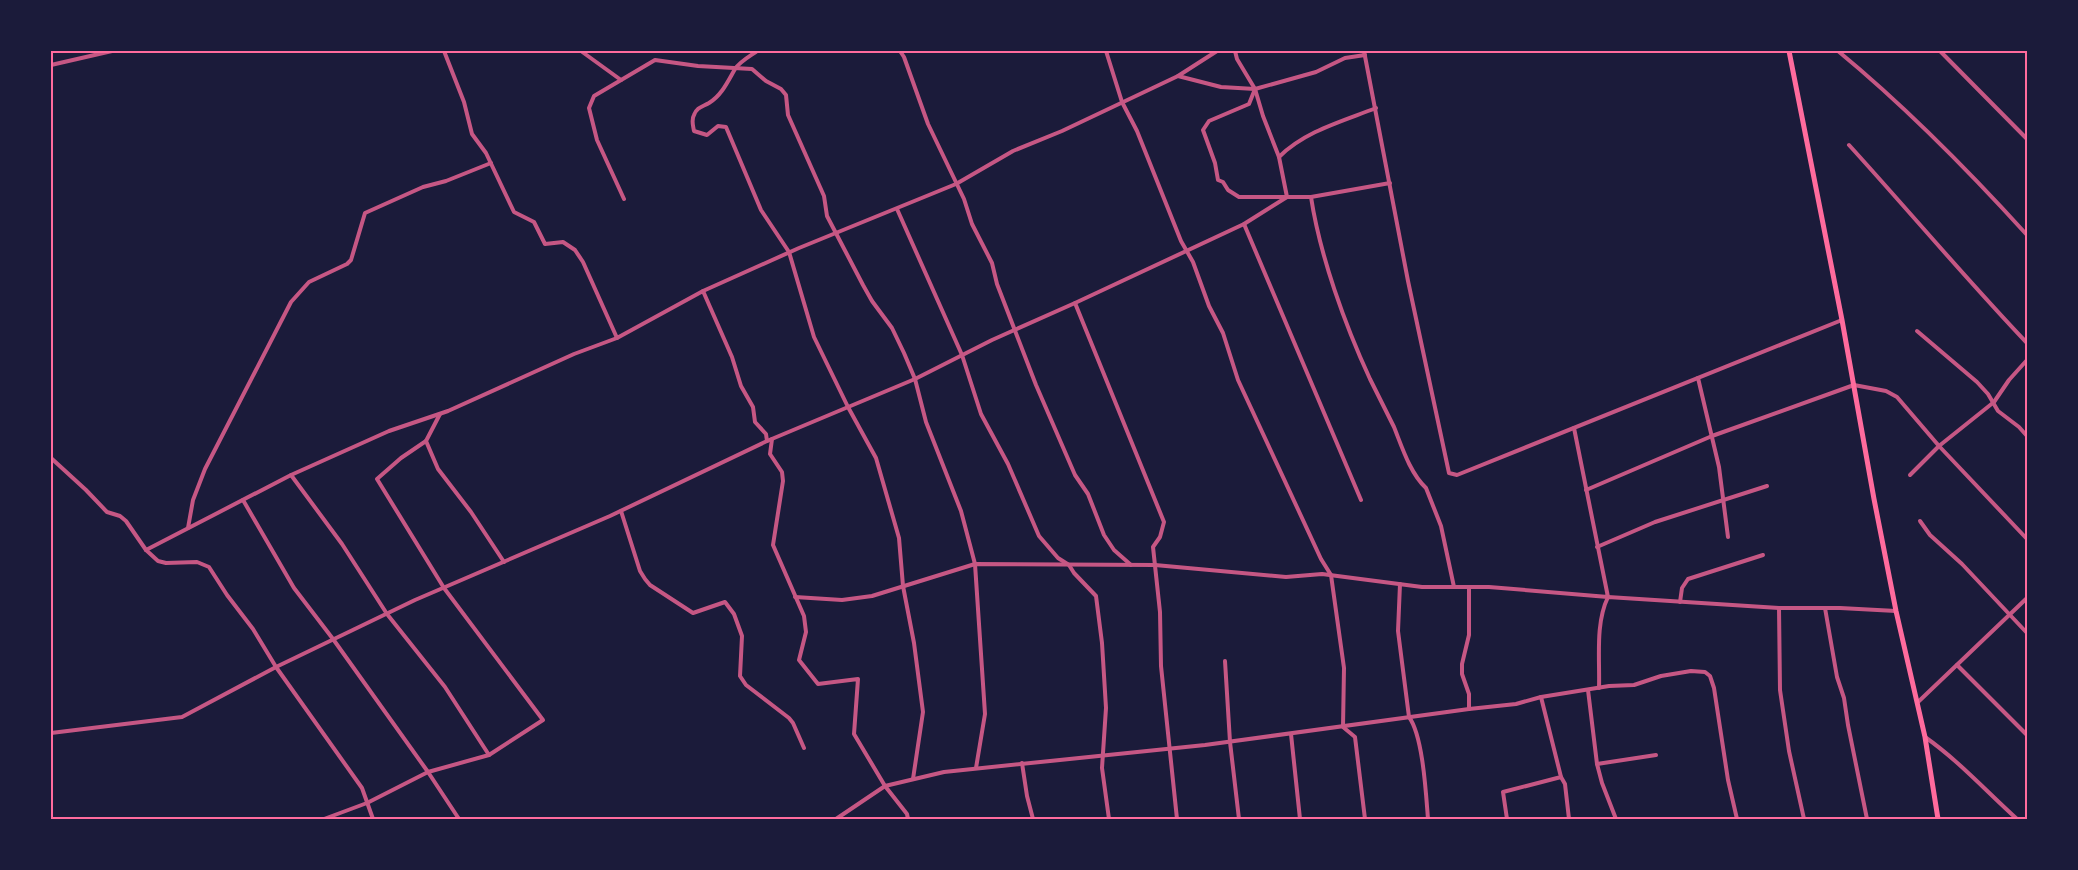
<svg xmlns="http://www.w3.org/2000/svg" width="2078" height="870" viewBox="0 0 2078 870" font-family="'Work Sans',sans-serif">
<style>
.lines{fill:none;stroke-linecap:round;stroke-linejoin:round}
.minor{stroke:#c65784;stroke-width:4}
.secondary{stroke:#ff6b9d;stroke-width:5}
.neatline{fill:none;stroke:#ff6b9d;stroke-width:2}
</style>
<rect width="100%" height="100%" fill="#1b1b3a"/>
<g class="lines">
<g class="minor">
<polyline points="444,51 464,102 472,134 486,153 514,212 534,222 545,244 563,242 575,250 583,262 617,338 703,291 732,357 741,386 753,407 755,422 766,434 767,441"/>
<polyline points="581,51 621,80"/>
<path d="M 757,51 C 750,56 739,62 735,69 C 728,81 722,95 709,103 C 702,107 697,107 694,115 C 691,120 693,125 694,131 L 707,135 L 718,126 L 726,127 L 761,210 L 789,252 L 814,337 L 848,407 L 876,458 L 899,538 L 903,586 L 914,643 L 923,712 L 913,779"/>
<polyline points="900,51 904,57 928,124 964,199 972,224 992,263 997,284 1036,385 1075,475 1088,494 1104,535 1114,550 1131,565"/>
<polyline points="1106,51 1122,102 1137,131 1181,241 1193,262 1209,306 1223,333 1238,380 1321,559 1331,575 1344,668 1343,727 1355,737 1365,819"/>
<polyline points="1235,51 1237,59 1255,89 1263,116 1279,157"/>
<polyline points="1364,51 1408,281 1449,473 1457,475 1842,320"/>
<path d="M 1838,51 C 1906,107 1968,170 2027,235"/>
<polyline points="1940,51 2027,139"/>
<polyline points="51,65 112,51"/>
<polyline points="1178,76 1217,51"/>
<polyline points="1255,89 1249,104 1209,121 1203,130 1215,163 1218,180 1223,182 1228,190 1239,197 1311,197 1390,183"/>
<path d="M 1849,145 C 1909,211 1966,279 2027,343"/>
<path d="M 1311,197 C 1320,256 1345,325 1370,379 C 1378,395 1386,411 1394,427 C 1402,447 1410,473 1426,488 L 1441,526 L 1454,587"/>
<polyline points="624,199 597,140 589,108 594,96 655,60 698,66 752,69 766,81 781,89 786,95 788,115 824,196 827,216 863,285 872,301 892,328 904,353 915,379 926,422 961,511 975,564 985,714 976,768"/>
<polyline points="897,209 962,355 981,414 1008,464 1039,536 1058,558 1069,565 1074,573 1096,596 1102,643 1106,708 1102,768 1109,819"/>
<polyline points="1244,224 1361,500"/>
<polyline points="703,291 799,248 956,184 1013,151 1062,131 1178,76 1221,87 1255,89 1316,72 1345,58 1365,55"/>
<polyline points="1075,303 1164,522 1160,537 1153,547 1160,612 1161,666 1177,819"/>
<polyline points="1917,331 1977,382 1988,394 1998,411 2019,427 2027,436"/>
<polyline points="1698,378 1719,467 1728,537"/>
<polyline points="440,414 426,441 438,469 471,512 504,562"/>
<polyline points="772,439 770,454 782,472 783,481 773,545 804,616 806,632 799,660 818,684 858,679 854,734 885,786 907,814 908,819"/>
<path d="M 51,458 L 86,490 L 107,512 L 120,516 L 126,521 L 146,550 L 158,561 L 166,563 L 197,562 L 209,567 L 227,595 L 253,629 L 276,667 L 415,600 L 610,516 L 767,441 L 915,379 L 992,340 L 1075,303 L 1244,224 L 1287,197 L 1279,157 C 1305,131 1343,121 1376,108"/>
<polyline points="291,475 342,544 387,614 445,687 489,755"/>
<polyline points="1910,475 1939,446 1994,402 2009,380 2027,360"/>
<polyline points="1586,490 1712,436 1854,385 1886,391 1897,397 1939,446 2027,539"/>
<polyline points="243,500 294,588 333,639 428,772 459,819"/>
<polyline points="621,511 640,571 645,579 650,585 693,613 725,602 734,614 742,636 740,676 746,685 789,718 793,723 804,748"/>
<polyline points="1920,521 1930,535 1962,564 2027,633"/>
<polyline points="188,528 193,500 205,469 291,302 309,282 347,264 351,260 365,213 423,187 446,181 491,163"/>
<polyline points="1597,547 1655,522 1767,486"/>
<polyline points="146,550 291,475 389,431 448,411 574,354 617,338"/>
<path d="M 1400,584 L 1398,631 L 1409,717 C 1423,736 1426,794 1428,819"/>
<polyline points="1469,587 1469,635 1462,664 1462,674 1469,694 1469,709 1516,704 1541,697 1609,686 1634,685 1661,676 1691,671 1705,672 1710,676 1714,688 1728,780 1737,819"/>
<polyline points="795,597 842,600 872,596 975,564 1155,565 1286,577 1322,574 1422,587 1489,587 1608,597 1574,428"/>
<polyline points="1680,602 1682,588 1688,579 1763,555"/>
<polyline points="1779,608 1780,690 1789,751 1804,819"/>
<polyline points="1825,608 1837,677 1844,698 1848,725 1867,819"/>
<polyline points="1225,661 1230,742 1239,819"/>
<polyline points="1957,665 2027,735"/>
<path d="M 1599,688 C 1600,659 1595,624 1608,597 L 1779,608 L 1840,608 L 1896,611"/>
<polyline points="1588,690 1597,764 1602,783 1616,819"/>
<polyline points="1917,703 2027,598"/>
<polyline points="51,733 182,717 276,667 362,788 373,819"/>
<polyline points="1291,734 1300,819"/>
<path d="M 1925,737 C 1959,761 1986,791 2017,819"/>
<polyline points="1022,763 1027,796 1033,819"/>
<polyline points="1597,764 1656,755"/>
<polyline points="1561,777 1565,784 1569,819"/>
<polyline points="324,819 367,803 428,772 489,755 543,720 444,588 377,479 401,458 426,441"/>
<polyline points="836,819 885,786 944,772 1205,745 1469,709"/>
<polyline points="1507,819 1503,792 1561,777 1541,697"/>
</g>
<polyline class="secondary" points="1789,51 1842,320 1874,499 1896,611 1925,737 1938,819"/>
</g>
<rect width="2078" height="870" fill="none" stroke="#1b1b3a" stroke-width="105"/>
<rect x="52" y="52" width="1974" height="766" class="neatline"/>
</svg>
